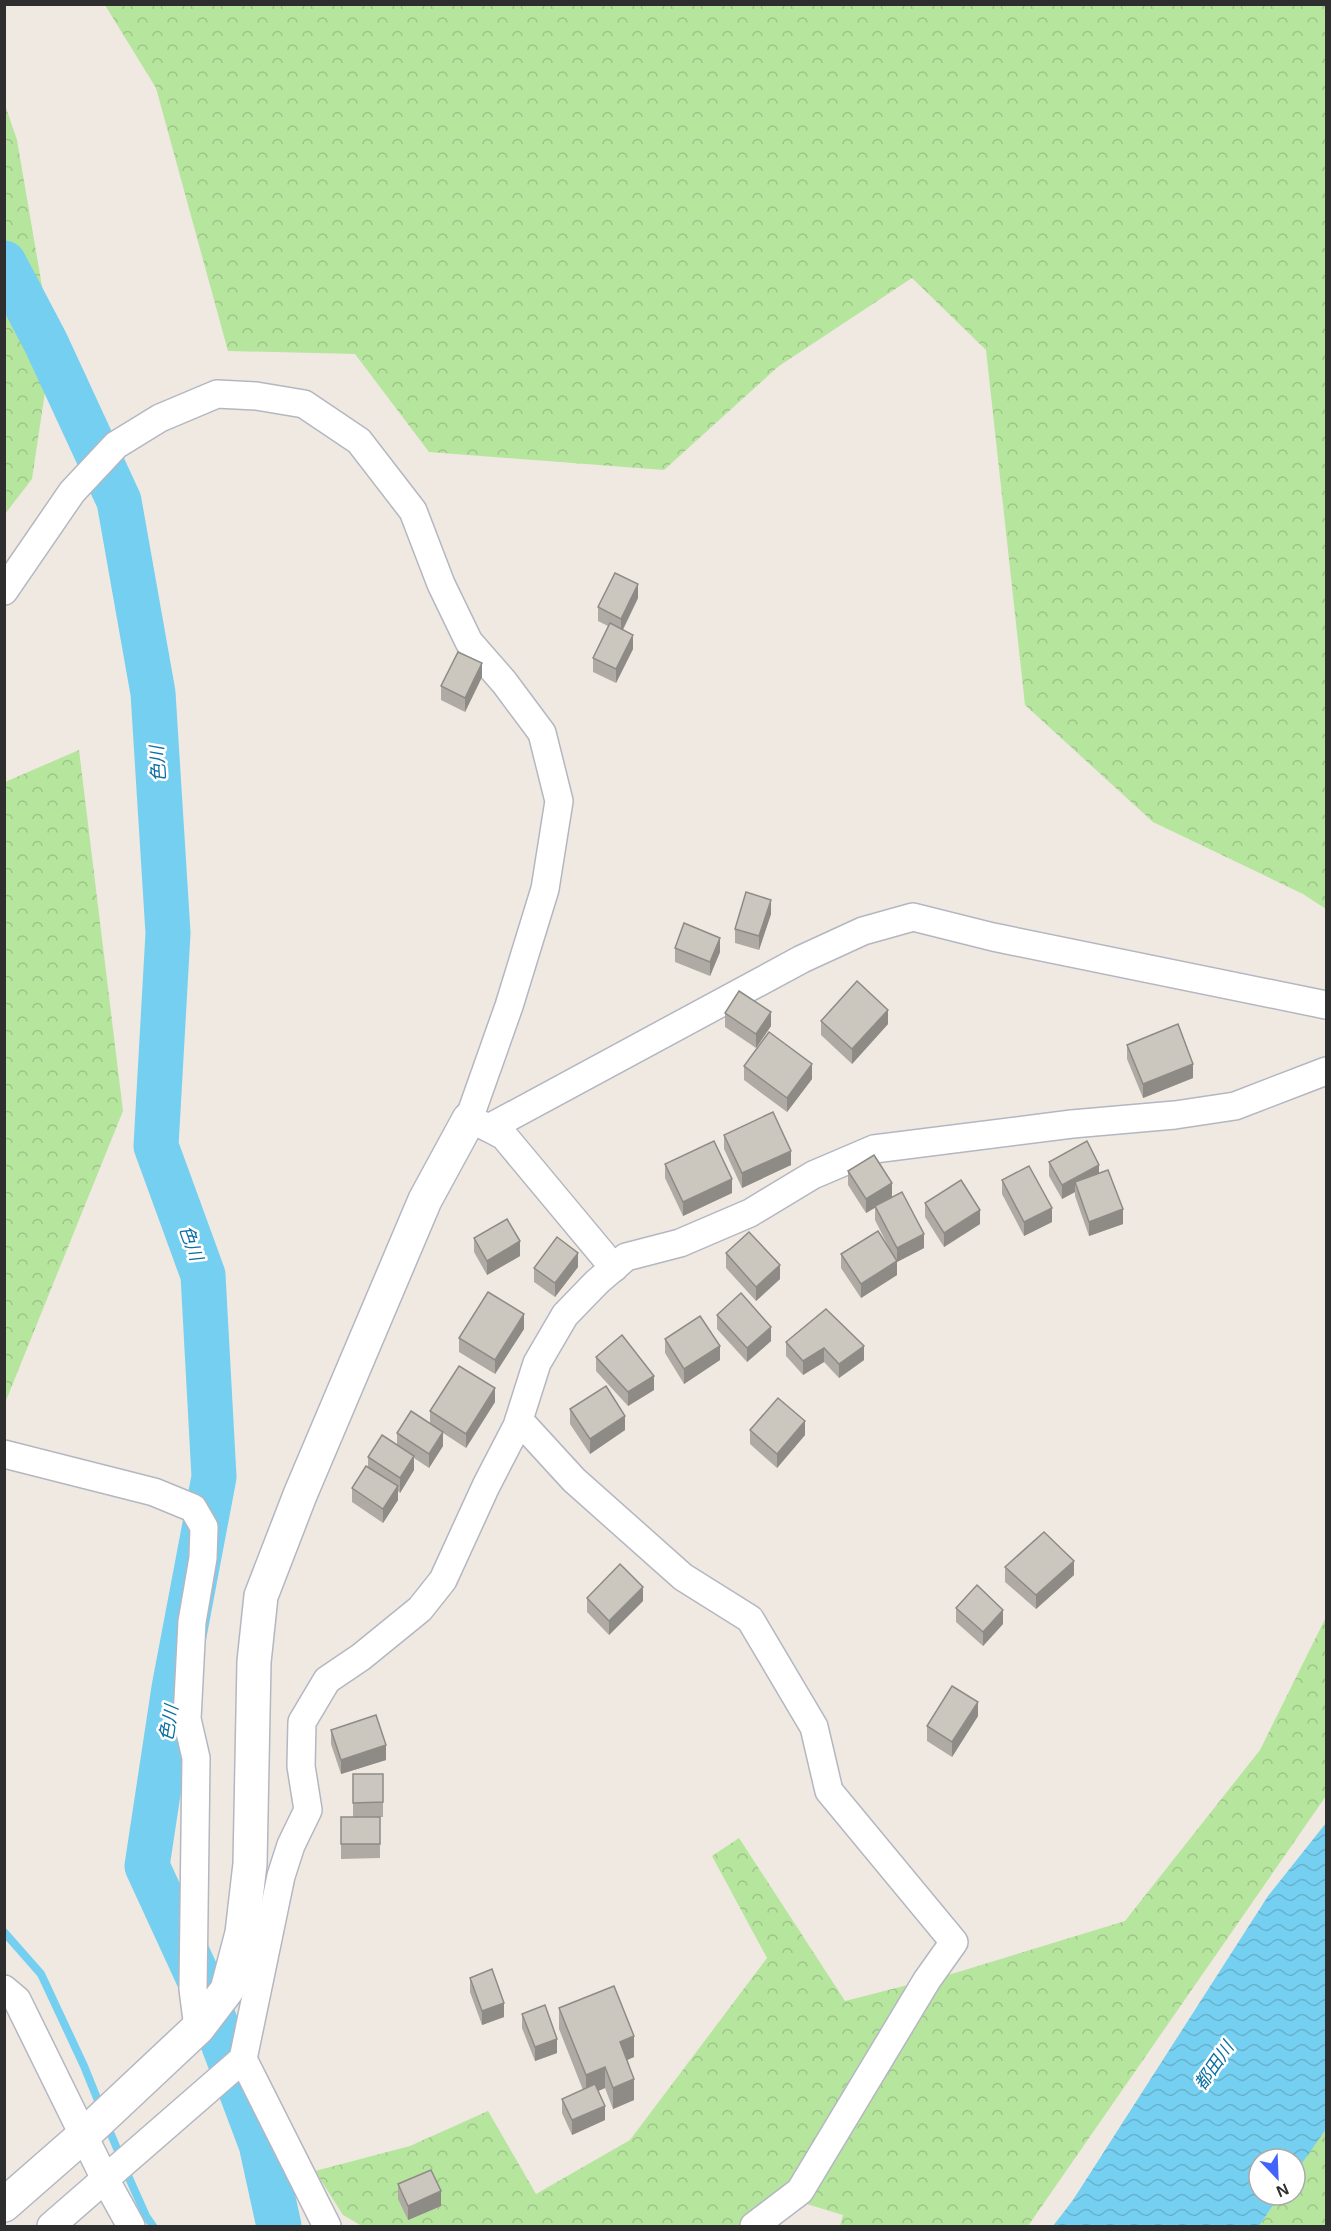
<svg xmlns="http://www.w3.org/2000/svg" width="1331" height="2231" viewBox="0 0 1331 2231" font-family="Arial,'Noto Sans JP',sans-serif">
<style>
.forest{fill:url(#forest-crowns)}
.water{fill:url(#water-waves)}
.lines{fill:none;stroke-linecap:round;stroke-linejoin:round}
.stream{stroke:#75cff0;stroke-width:8}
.river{stroke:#75cff0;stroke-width:45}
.minor-casing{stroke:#b4b7c1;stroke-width:30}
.tertiary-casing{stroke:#b4b7c1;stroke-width:36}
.minor{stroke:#fff;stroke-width:27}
.tertiary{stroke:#fff;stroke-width:33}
.wall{fill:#afaba4}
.shaded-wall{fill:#8e8b86}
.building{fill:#cbc7bf;stroke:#8e8b86;stroke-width:1.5}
.labels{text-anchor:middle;stroke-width:5;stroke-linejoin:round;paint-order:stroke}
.water-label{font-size:18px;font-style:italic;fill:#0d6fa3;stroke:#fff}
</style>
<defs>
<pattern id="forest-crowns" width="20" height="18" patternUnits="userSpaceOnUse" patternTransform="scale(1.5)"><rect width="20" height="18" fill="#b6e59e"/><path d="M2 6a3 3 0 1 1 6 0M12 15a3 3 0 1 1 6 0" fill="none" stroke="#9dc588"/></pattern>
<pattern id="water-waves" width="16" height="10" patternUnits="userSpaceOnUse" patternTransform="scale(1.5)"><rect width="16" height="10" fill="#75cff0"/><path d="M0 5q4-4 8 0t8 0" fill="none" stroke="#66b2ce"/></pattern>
</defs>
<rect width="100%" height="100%" fill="#efe9e1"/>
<g class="forest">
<polygon points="105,5 1326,5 1326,909 1303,894 1153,822 1025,705 986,350 912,278 779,366 664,470 429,452 355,354 228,351 156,88"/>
<polygon points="4,102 17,140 52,345 32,479 5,514"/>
<polygon points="79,750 123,1111 5,1403 5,782"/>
<polygon points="1326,1617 1326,1796 1028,2226 840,2226 843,2215 790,2199 752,2226 362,2226 343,2215 315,2171 410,2146 488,2111 536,2194 630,2140 767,1958 712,1856 739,1838 845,2001 955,1973 1125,1921 1260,1750"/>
<polygon points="1326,2125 1326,2226 1259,2226 1280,2195 1295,2195 1295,2173"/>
</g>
<polygon class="water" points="1326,1823 1326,2129 1295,2173 1295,2159 1259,2159 1259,2195 1280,2195 1259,2226 1053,2226 1073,2200 1268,1896"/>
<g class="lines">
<g class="stream">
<polyline points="4,1932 41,1974 84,2066 101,2108"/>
<polyline points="107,2125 121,2158"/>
<polyline points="125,2169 146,2216 153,2226"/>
</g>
<polyline class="river" points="4,263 46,343 119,501 153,693 168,933 156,1146 203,1275 214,1477 174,1688 147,1866 199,1979 261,2144 279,2226"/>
<defs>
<g id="minor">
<polyline points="4,591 72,492 116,445 160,418 217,394 256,396 304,404 359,441 413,511 441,584 469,642 504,682 542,733 559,801 545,889 509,1006 469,1119 489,1128 802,959 863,931 913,917 993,937 1326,1005"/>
<polyline points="489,1128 504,1136 614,1268"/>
<polyline points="519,1420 574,1480 683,1577 750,1619 814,1727 829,1791 954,1942 927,1980 800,2191 754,2226"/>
<polyline points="4,1454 154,1492 193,1508 204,1527 203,1558 192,1622 187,1719 196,1758 193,1989 198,2028"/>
<polyline points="4,1989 17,2000 105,2179 131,2226"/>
<polyline points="243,2059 327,2226"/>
<polyline points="51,2226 243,2059 281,1876 291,1845 308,1810 301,1766 302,1722 327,1680 361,1657 420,1609 443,1580 486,1486 517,1426 537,1363 565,1315 597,1282 626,1257 680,1243 750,1213 813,1175 874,1149 1072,1124 1175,1115 1235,1106 1326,1071"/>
</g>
<polyline id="tertiary" points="4,2205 84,2135 198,2028 227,1990 242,1933 250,1864 254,1662 261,1596 300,1495 425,1200 469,1119"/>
</defs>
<use href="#minor" class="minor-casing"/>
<use href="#tertiary" class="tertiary-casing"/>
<use href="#minor" class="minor"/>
<use href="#tertiary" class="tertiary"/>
</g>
<g class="wall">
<polygon points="638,598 623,630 633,649 616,683 593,672 593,658 608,626 598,621 598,607"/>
<polygon points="482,677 465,712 441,700 441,686"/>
<polygon points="771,914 759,950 735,943 735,929"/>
<polygon points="675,948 720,952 710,976 675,962"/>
<polygon points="725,1013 771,1026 756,1048 725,1027"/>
<polygon points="821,1021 888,1024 852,1064 821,1035"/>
<polygon points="1127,1045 1193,1078 1143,1098 1127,1059"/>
<polygon points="744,1066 812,1079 787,1112 744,1080"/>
<polygon points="724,1135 791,1165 742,1188 724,1149"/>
<polygon points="1049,1162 1099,1173 1123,1224 1089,1236 1075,1196 1075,1192 1062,1199 1049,1176"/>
<polygon points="665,1164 732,1193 683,1216 665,1178"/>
<polygon points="848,1171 892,1197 924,1248 897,1262 897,1275 861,1298 841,1268 841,1254 891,1252 875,1220 875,1208 866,1213 848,1185"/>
<polygon points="1002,1180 1052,1222 1024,1236 1002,1194"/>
<polygon points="925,1203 980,1224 944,1247 925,1217"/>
<polygon points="474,1238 520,1256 487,1275 474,1252"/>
<polygon points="726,1253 780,1279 756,1301 726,1268"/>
<polygon points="578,1267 555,1297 534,1282 534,1268"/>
<polygon points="826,1309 864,1360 839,1378 824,1362 803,1375 786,1356 786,1342"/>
<polygon points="717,1315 771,1341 747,1362 717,1329"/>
<polygon points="524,1329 495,1374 459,1352 459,1338"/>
<polygon points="665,1339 720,1360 684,1384 665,1353"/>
<polygon points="596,1357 654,1390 628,1406 596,1371"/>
<polygon points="495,1402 466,1448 443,1433 443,1446 429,1468 414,1458 414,1470 400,1493 398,1491 398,1500 383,1523 352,1502 352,1488 368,1467 368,1457 397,1445 397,1433 430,1423 430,1411"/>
<polygon points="570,1409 625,1430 590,1454 570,1424"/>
<polygon points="750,1430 805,1435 777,1468 750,1444"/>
<polygon points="1005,1567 1074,1575 1036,1609 1005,1582"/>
<polygon points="587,1598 643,1601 609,1635 587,1612"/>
<polygon points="956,1608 1003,1624 983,1646 956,1622"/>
<polygon points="978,1716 952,1757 927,1741 927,1726"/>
<polygon points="331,1730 386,1760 341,1774 331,1744"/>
<rect x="353" y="1774" width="30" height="43"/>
<polygon points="341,1817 380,1817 380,1858 341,1859"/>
<polygon points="470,1978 504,2017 482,2025 470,1992"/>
<polygon points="559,2008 634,2057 627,2060 634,2100 613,2109 605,2088 598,2091 605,2120 572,2135 562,2113 562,2099 583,2090 559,2029"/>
<polygon points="522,2014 557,2053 535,2061 522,2028"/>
<polygon points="398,2184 441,2206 408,2220 398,2199"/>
</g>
<g class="shaded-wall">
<polygon points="638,584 638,598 621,633 621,619"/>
<polygon points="633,635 633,649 616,683 616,669"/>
<polygon points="482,663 482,677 465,712 465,698"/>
<polygon points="771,900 771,914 759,950 759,936"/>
<polygon points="720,938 720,952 710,976 710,962"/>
<polygon points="888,1010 888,1024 852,1064 852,1049"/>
<polygon points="771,1012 771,1026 756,1048 756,1034"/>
<polygon points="812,1064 812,1079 787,1112 787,1098"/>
<polygon points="1193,1064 1193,1078 1143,1098 1143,1084"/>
<polygon points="791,1151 791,1165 742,1188 742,1173"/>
<polygon points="1099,1165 1099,1179 1075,1182 1075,1192 1062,1199 1062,1185"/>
<polygon points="732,1179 732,1193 683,1216 683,1202"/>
<polygon points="892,1183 892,1197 866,1213 866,1199"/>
<polygon points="1052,1208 1052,1222 1024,1236 1024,1222"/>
<polygon points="1123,1209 1123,1224 1089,1236 1089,1222"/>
<polygon points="980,1210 980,1224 944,1247 944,1233"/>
<polygon points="924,1234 924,1248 897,1262 897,1275 861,1298 861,1284 897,1261 897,1248"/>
<polygon points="520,1241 520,1256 487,1275 487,1261"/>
<polygon points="578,1253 578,1267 555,1297 555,1283"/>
<polygon points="780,1265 780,1279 756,1301 756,1287"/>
<polygon points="524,1314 524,1329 495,1374 495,1360"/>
<polygon points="771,1327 771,1341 747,1362 747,1348"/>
<polygon points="720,1346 720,1360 684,1384 684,1369"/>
<polygon points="864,1346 864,1360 839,1378 839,1364"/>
<polygon points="824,1348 824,1362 803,1375 803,1361"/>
<polygon points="654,1376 654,1390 628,1406 628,1392"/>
<polygon points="495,1388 495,1402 466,1448 466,1434"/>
<polygon points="625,1416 625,1430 590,1454 590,1439"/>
<polygon points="805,1421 805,1435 777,1468 777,1454"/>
<polygon points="443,1432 443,1446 429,1468 429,1454"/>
<polygon points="414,1456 414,1470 400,1493 400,1478"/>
<polygon points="398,1486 398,1500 383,1523 383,1509"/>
<polygon points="1074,1561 1074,1575 1036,1609 1036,1595"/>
<polygon points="643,1587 643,1601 609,1635 609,1621"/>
<polygon points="1003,1610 1003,1624 983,1646 983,1632"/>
<polygon points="978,1702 978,1716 952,1757 952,1742"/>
<polygon points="386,1745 386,1760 341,1774 341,1760"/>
<polygon points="504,2003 504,2017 482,2025 482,2011"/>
<polygon points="634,2036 634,2057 620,2063 620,2042"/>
<polygon points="557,2039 557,2053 535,2061 535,2047"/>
<polygon points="605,2067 605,2088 586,2096 586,2075"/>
<polygon points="634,2079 634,2100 613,2109 613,2088"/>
<polygon points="605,2106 605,2120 572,2135 572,2120"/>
<polygon points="441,2191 441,2206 408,2220 408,2206"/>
</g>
<g class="building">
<polygon points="615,573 638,584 621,619 598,607"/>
<polygon points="610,623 633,635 616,669 593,658"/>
<polygon points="458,652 482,663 465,698 441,686"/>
<polygon points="746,892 771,900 759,936 735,929"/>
<polygon points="684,923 720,938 710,962 675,948"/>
<polygon points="857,981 888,1010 852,1049 821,1021"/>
<polygon points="739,991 771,1012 756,1034 725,1013"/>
<polygon points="1178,1024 1193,1064 1143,1084 1127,1045"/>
<polygon points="769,1032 812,1064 787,1098 744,1066"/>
<polygon points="773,1112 791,1151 742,1173 724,1135"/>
<polygon points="714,1141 732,1179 683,1202 665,1164"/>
<polygon points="1087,1141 1099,1165 1062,1185 1049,1162"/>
<polygon points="874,1155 892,1183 866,1199 848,1171"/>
<polygon points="1029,1166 1052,1208 1024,1222 1002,1180"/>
<polygon points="1108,1170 1123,1209 1089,1222 1075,1182"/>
<polygon points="961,1180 980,1210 944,1233 925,1203"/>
<polygon points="902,1192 924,1234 897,1248 875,1206"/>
<polygon points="507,1219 520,1241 487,1261 474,1238"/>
<polygon points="878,1231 897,1261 861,1284 841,1254"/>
<polygon points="749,1232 780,1265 756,1287 726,1253"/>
<polygon points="557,1237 578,1253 555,1283 534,1268"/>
<polygon points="488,1292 524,1314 495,1360 459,1338"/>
<polygon points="741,1293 771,1327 747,1348 717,1315"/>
<polygon points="826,1309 864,1346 839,1364 824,1348 803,1361 786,1342"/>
<polygon points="700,1316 720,1346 684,1369 665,1339"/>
<polygon points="622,1335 654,1376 628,1392 596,1357"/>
<polygon points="459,1366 495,1388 466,1434 430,1411"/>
<polygon points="606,1386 625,1416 590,1439 570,1409"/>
<polygon points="778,1398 805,1421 777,1454 750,1430"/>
<polygon points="411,1411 443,1432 429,1454 397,1433"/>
<polygon points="382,1435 414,1456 400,1478 368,1457"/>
<polygon points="366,1466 398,1486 383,1509 352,1488"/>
<polygon points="1044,1532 1074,1561 1036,1595 1005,1567"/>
<polygon points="620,1564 643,1587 609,1621 587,1598"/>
<polygon points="977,1585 1003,1610 983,1632 956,1608"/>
<polygon points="952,1686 978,1702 952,1742 927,1726"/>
<polygon points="376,1715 386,1745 341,1760 331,1730"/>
<polygon points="353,1774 383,1774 383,1802 353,1803"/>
<rect x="341" y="1817" width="39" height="27"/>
<polygon points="492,1969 504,2003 482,2011 470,1978"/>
<polygon points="614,1986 634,2036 620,2042 634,2079 613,2088 605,2067 586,2075 559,2008"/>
<polygon points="545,2005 557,2039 535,2047 522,2014"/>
<polygon points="595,2084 605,2106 572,2120 562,2099"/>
<polygon points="431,2170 441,2191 408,2206 398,2184"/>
</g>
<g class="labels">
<g class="water-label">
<text transform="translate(158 764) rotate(-94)" y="6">色川</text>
<text transform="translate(191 1243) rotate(70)" y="6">色川</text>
<text transform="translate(169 1723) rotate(-81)" y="6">色川</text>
<text transform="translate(1214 2066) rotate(-55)" y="6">都田川</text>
</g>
</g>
<rect width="1331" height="2231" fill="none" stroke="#2e2e2e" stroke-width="12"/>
<g transform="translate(1277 2177) rotate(157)"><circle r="28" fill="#ffffff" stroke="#ababab" stroke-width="1.5"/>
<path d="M0-4.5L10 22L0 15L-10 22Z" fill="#4264fb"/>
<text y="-9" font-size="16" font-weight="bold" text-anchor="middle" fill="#2e2e2e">N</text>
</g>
</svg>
